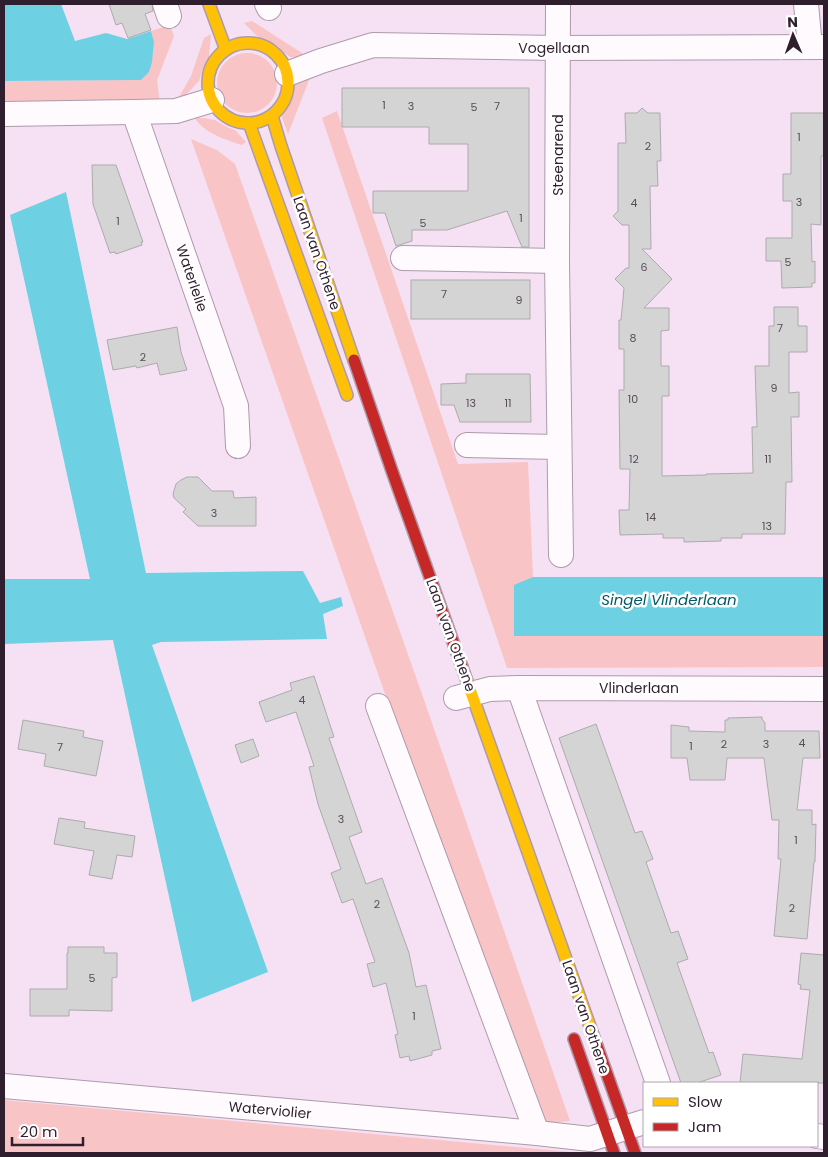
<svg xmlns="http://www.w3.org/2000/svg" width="828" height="1157" viewBox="0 0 828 1157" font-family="Poppins,sans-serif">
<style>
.green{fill:#f9c4c6}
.water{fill:#6dd0e3}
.building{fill:#d5d4d5;stroke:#acabac}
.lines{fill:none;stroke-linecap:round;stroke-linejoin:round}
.street-casing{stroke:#ac9bab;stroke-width:26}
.slow-casing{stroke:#ac9bab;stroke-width:14}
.jam-casing{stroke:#ac9bab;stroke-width:14}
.street{stroke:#fefafd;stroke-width:24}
.slow{stroke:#ffc107;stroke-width:11}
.jam{stroke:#c62828;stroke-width:11}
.labels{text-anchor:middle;stroke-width:5;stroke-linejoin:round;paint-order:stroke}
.number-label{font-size:11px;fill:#584c58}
.street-label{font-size:14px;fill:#2f1e2e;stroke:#fff}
.water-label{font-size:15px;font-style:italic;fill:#005963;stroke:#fff}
</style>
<rect width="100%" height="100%" fill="#f6e1f4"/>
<g class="green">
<polygon points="252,21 302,53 304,57 290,57 271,43 259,38 244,23"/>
<path d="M 170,25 L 174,36 L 157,80 L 160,104 L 4,104 L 4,81 L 141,80 C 151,63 157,52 151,31 Z"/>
<polygon points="211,34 209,57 202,71 199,81 180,101 179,97 191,76 204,38"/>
<circle cx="247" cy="83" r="30"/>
<polygon points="311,75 288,134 281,115 289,100 292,86"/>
<polygon points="337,111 458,464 528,462 533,577 514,586 514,635 824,636 824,667 507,668 322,118"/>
<path d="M 195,118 L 203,118 L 215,120 L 227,127 L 235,130 L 246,142 L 242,145 C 228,141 202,132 195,118 Z"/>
<polygon points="191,139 217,150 235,164 423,697 570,1121 540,1124 392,714"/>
<polygon points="4,1100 582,1153 4,1153"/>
</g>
<g class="water">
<polygon points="4,4 61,4 75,41 106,33 127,39 151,31 154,42 152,62 149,72 141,80 4,81"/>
<polygon points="66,192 146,573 303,571 320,603 341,597 343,606 323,614 327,639 161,642 152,645 268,972 192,1002 113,640 4,644 4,579 90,579 10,215"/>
<polygon points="533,577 824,577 824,636 514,636 514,585"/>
</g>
<g class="building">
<polygon points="109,4 152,4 153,11 145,14 151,30 128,38 122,23 116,25"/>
<polygon points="342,88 529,88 529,247 522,247 507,211 447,230 412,230 412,241 396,246 385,213 373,213 373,191 468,191 468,144 429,144 429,127 342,127"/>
<polygon points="642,108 648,113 660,113 661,161 657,161 658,186 650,186 651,249 642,249 672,279 644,308 669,308 669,330 661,331 661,366 669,366 669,396 662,396 662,476 706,475 706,474 753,473 752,427 757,427 755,366 769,366 769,326 774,326 774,307 798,307 798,326 807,326 807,352 789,352 789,393 799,392 799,417 791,417 792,482 786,482 785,534 742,534 742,538 721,538 721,541 684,542 684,538 663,538 663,534 620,535 619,510 629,510 630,469 620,469 619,390 624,390 624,349 619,349 619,320 621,320 624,288 615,279 626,268 629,268 629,225 622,225 613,216 618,211 618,143 626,143 625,113 637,113"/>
<polygon points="791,113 824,113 824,156 821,156 821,225 811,224 812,262 815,261 815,283 812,283 812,287 782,288 781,261 766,261 766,238 792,238 792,201 783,201 783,174 791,174"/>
<polygon points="92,165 116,165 143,242 141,242 142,245 116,254 115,252 110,253 93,204"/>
<rect x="411" y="280" width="119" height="39"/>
<polygon points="177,327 181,352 187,370 160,375 157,363 137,368 136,366 113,370 107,340"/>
<polygon points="466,374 530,374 531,422 460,422 454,405 441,405 441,384 466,383"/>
<polygon points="198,477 212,491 233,491 234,498 256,497 256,526 198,526 183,512 186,509 174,498 173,494 176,484 181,480 187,477"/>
<polygon points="314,676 334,737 329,738 362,832 349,837 366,884 382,878 409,953 416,987 426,985 441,1049 432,1051 432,1055 410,1061 409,1056 400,1058 395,1035 398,1034 386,983 373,987 367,964 375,962 353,899 342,903 331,873 341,869 318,804 309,767 314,766 296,712 266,722 259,702 292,690 290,683"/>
<polygon points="762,717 762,719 765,723 765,731 819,731 820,758 803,758 797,810 812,810 812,825 816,824 815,862 814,862 807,939 774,936 781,859 778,859 779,820 772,820 764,758 727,758 725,780 690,780 687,758 671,758 671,725 689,727 689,731 725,732 725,720 728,720 728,718"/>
<polygon points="23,720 84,731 83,737 103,741 96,776 44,766 46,754 18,749"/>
<polygon points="596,724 635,833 642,831 653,859 646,862 671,933 678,931 688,959 677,963 709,1053 713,1052 721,1075 697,1083 681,1083 559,738"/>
<polygon points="253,739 259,756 241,763 235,745"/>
<polygon points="59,818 85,822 84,828 135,836 132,857 117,855 112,879 89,875 94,851 54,844"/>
<polygon points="68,947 104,947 104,953 117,953 117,977 112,978 112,1011 69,1010 69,1016 30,1016 30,989 67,989 67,953 68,953"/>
<polygon points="801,953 824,955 824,1083 740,1083 743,1054 802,1059 810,990 800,989 801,985 798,984"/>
</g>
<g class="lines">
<defs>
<g id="street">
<polyline points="165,4 169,16"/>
<polyline points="267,4 269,8"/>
<polyline points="558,4 557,261 561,555"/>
<polyline points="806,4 810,47"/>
<polyline points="287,74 321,61 373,45 558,48 824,47"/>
<polyline points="134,112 236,406 238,446"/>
<polyline points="4,114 134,112 176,111 212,100"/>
<polyline points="403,258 557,261"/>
<polyline points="467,445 559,447"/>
<polyline points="519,688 658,1083"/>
<polyline points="456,698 490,689 519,688 824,689"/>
<polyline points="378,706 537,1133"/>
<polyline points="4,1086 537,1133 590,1139 644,1122"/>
<polyline points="817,1136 824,1137"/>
</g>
<g id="slow">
<polyline points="209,4 226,50"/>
<circle cx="248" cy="83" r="40"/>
<polyline points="272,116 281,146 354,360"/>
<polyline points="249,123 347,395"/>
<polyline points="462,667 597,1046"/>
</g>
<g id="jam">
<polyline points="354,360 392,471 462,667"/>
<polyline points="574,1039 614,1153"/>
<polyline points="597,1046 635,1153"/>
</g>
</defs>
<use href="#street" class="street-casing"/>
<use href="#slow" class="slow-casing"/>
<use href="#jam" class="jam-casing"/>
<use href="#street" class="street"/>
<use href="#slow" class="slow"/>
<use href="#jam" class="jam"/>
</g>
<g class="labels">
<g class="number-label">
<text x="384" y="109">1</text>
<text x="411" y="110">3</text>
<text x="497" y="110">7</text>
<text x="474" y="111">5</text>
<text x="799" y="141">1</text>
<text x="648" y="150">2</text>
<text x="799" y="206">3</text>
<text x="634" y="207">4</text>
<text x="521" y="222">1</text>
<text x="118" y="225">1</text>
<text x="423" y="227">5</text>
<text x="788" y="266">5</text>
<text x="644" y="271">6</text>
<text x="444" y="298">7</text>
<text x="519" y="304">9</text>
<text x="780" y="332">7</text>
<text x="633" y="342">8</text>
<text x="143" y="361">2</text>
<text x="774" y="392">9</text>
<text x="633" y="403">10</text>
<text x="471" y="407">13</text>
<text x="508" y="407">11</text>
<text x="634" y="463">12</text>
<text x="768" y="463">11</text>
<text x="214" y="517">3</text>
<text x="651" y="521">14</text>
<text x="767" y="530">13</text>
<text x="302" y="704">4</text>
<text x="802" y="747">4</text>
<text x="724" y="748">2</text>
<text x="766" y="748">3</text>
<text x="691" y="750">1</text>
<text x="60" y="751">7</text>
<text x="341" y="823">3</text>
<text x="796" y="844">1</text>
<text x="377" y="908">2</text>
<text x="792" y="912">2</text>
<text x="92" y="982">5</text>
<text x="414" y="1020">1</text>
</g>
<g class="street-label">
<text x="554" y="53">Vogellaan</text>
<text transform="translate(558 155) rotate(-90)" y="5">Steenarend</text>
<text transform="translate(317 253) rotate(71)" y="5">Laan van Othene</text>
<text transform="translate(192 278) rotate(71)" y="5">Waterlelie</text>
<text transform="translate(451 635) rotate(70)" y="5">Laan van Othene</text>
<text x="639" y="693">Vlinderlaan</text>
<text transform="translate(586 1017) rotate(71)" y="5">Laan van Othene</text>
<text transform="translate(270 1110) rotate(5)" y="5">Waterviolier</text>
</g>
<g class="water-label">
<text x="669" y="605">Singel Vlinderlaan</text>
</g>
</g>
<rect width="828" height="1157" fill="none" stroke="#2f1e2e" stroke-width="10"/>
<rect x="643" y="1082" width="175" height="65" fill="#ffffff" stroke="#aca5ab"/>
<rect x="653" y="1098" width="25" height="8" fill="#ffc107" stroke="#aca5ab"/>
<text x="688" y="1107" font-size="15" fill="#2f1e2e">Slow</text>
<rect x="653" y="1123" width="25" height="8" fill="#c62828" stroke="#aca5ab"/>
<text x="688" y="1132" font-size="15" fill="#2f1e2e">Jam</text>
<g transform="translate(793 35) rotate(358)" stroke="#ffffff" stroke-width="4" paint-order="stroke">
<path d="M0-4L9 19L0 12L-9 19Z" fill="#2f1e2e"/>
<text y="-8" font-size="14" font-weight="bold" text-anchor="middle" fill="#2f1e2e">N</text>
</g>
<path d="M12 1137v8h71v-8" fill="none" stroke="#2f1e2e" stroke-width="2.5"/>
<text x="20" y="1137" font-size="15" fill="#2f1e2e" stroke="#ffffff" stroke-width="4" paint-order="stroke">20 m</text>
</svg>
